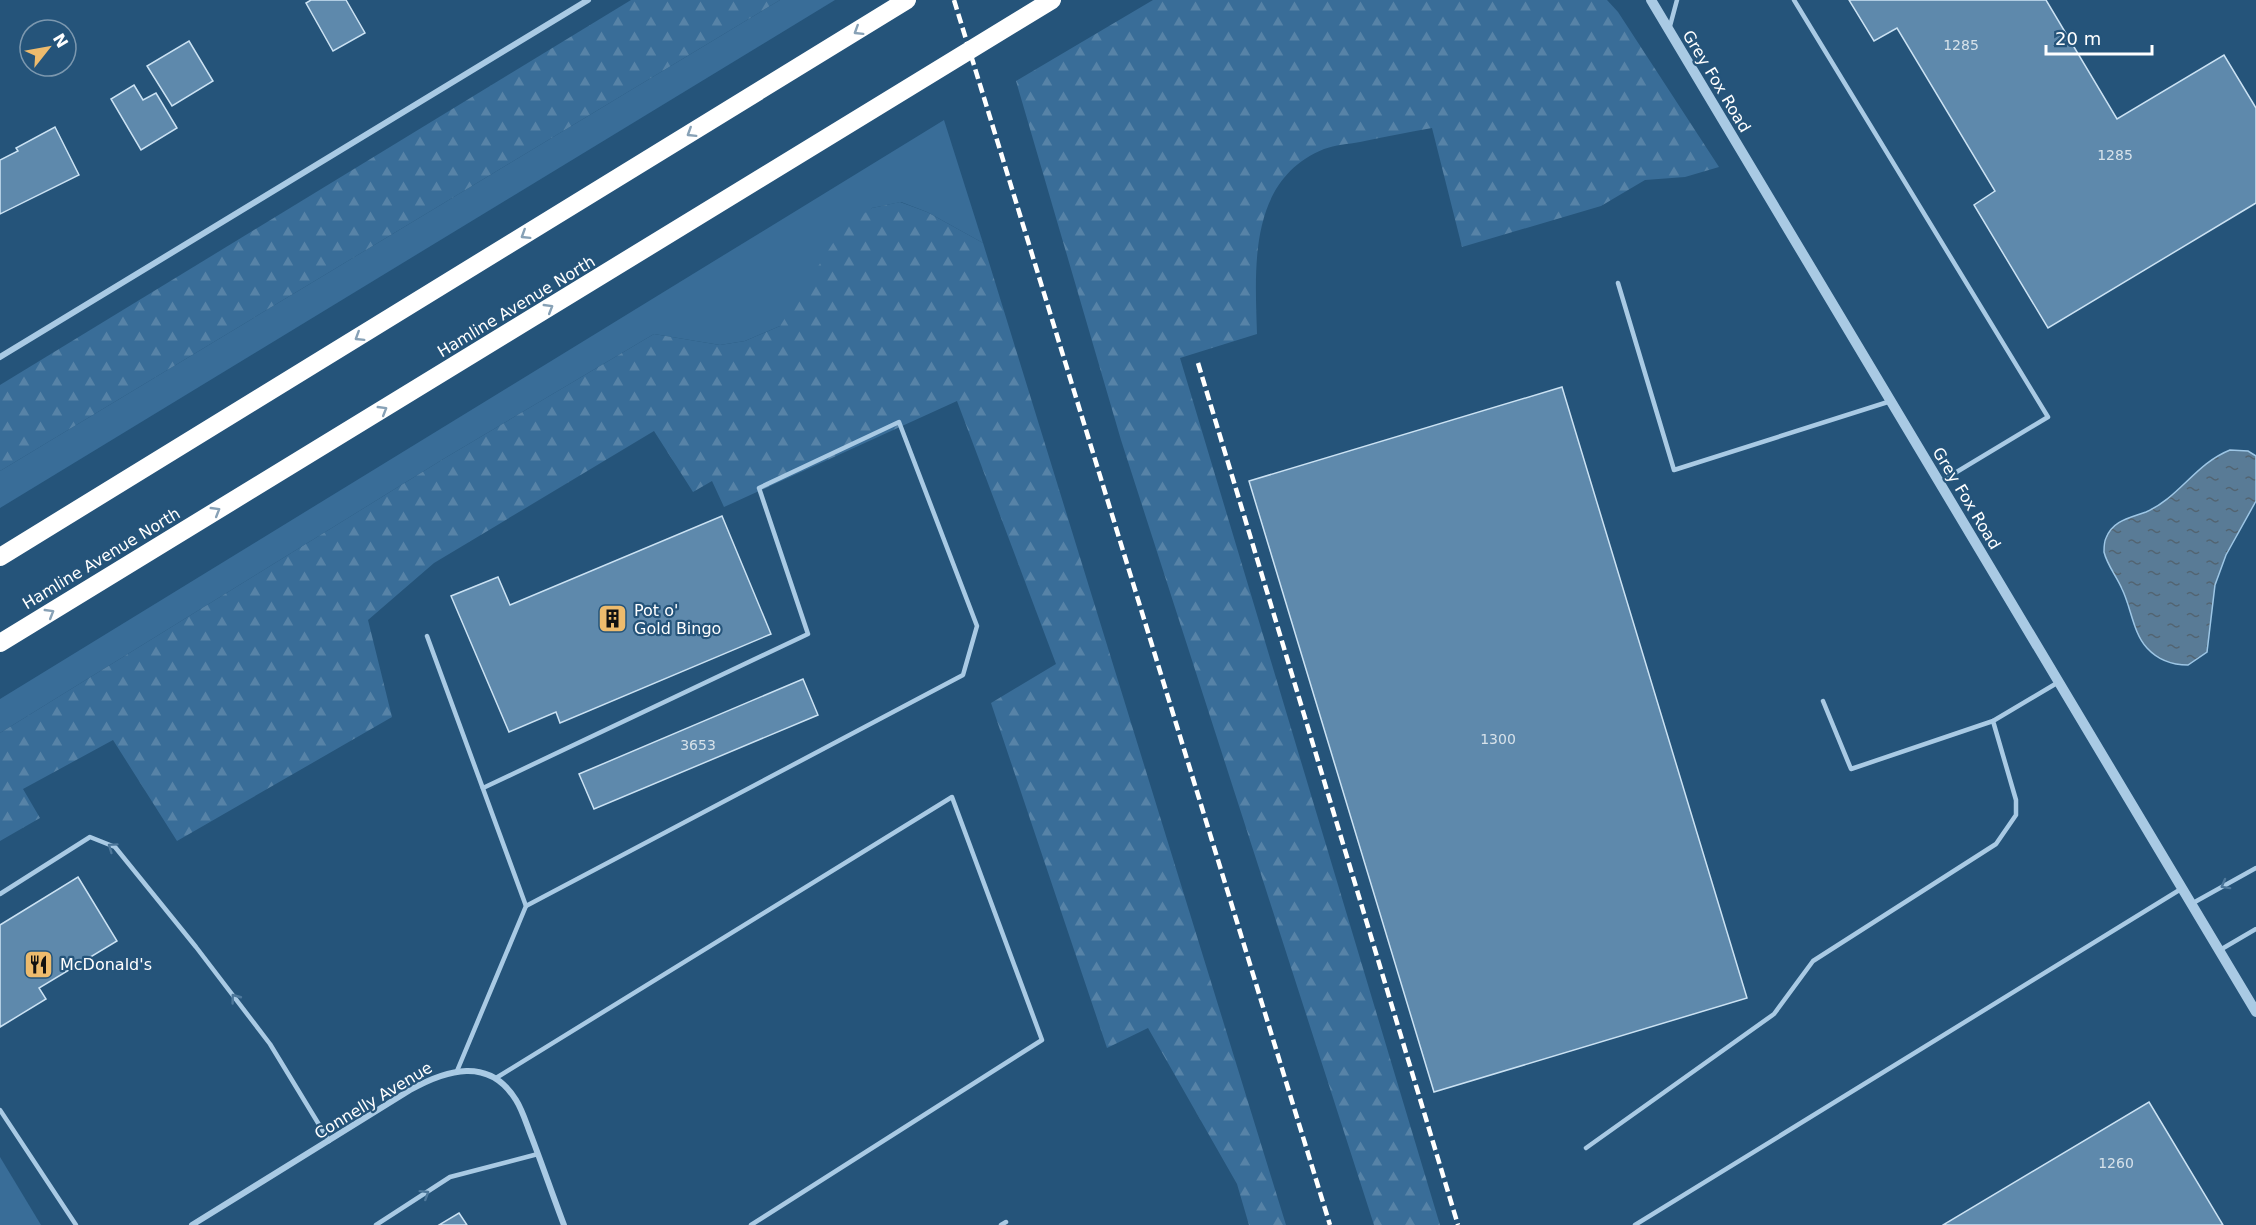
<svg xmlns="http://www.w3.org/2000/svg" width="2256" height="1225" viewBox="0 0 2256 1225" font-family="'DejaVu Sans',sans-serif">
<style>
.grass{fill:#396d98}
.forest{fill:url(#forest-firs)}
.water{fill:url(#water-ripples);stroke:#9dc6e5;stroke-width:1.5}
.building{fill:#5e89ac;stroke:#cbe2f3;stroke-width:1.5}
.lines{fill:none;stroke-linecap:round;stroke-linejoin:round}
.service{stroke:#a9cae4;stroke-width:4.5}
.minor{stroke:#a9cae4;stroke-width:6}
.tertiary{stroke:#a9cae4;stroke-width:10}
.motorway{stroke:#fff;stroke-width:18}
.rail{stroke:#fff;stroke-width:4.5;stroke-dasharray:10 4.5;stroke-linecap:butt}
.oneway{stroke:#87a1b6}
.oneway2{stroke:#4d779a}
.labels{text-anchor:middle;stroke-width:4.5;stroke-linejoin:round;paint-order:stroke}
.number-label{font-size:14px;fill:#d7e2ea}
.street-label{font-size:16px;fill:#fff;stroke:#25547a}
.poi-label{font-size:16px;fill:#fff;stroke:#25547a;text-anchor:start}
</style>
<defs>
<pattern id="forest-firs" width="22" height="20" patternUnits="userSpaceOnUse" patternTransform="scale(1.5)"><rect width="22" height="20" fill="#396d98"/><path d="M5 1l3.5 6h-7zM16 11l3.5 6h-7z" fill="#5783a7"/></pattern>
<pattern id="water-ripples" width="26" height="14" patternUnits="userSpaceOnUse" patternTransform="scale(1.5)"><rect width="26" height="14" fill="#597b96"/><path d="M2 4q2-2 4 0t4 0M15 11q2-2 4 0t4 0" fill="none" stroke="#526471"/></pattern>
</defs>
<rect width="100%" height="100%" fill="#25547a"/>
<g class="grass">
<polygon points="780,0 835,0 0,508 0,471"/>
<polygon points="944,120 983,243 927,212 901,202 872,208 780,326 745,341 720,345 654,334 445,458 0,733 0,699"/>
<polygon points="0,1157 41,1225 0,1225"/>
</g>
<g class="forest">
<polygon points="631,0 780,0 0,471 0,385"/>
<path d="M 1153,0 L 1607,0 L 1618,12 L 1719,167 L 1685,177 L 1645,180 L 1601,206 L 1462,247 L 1432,128 C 1408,132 1384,137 1360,142 C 1348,144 1335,145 1324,149 C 1248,180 1255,267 1257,334 L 1180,358 L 1440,1225 L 1374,1225 L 1121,440 L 1016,81 Z"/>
<polygon points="900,202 927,212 983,243 1286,1225 1249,1225 1237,1184 1148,1028 1107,1048 991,703 1056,664 957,401 724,507 712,481 693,492 654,431 434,563 368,620 392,717 177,841 113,740 23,789 40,818 0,841 0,733 445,458 654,334 720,345 745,341 780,326 842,229 872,208"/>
</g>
<path class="water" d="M 2230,450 L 2248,451 L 2256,456 L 2256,501 L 2226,555 L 2215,585 L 2207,652 L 2188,665 C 2172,665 2158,660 2147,648 C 2133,633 2131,607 2122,589 C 2117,577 2107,565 2104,552 C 2104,548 2104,542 2106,538 C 2113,520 2130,518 2146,512 C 2180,497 2195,464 2230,450 Z"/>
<g class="building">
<polygon points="311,0 346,0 365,33 333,51 306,3"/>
<polygon points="1849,0 2046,0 2117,119 2224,55 2256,108 2256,203 2048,328 1974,205 1995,191 1897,28 1874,41"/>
<polygon points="189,41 213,81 172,106 147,66"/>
<polygon points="134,85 143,100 156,93 177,128 141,150 111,99"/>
<polygon points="55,127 79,175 0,214 0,160 18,151 16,148"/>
<polygon points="1562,387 1747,998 1434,1092 1249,481"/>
<polygon points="722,516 771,634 560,723 556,712 509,732 451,596 498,577 510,605"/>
<polygon points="803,679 818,715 594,809 579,774"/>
<polygon points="78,877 117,941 39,988 46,999 0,1027 0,925"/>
<polygon points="2149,1102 2223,1225 1943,1225"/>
<polygon points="459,1213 467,1225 439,1225"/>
</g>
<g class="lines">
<g class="service">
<polyline points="1794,0 2048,417 1940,482"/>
<polyline points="1670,26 1677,0"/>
<polyline points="1618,283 1674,470 1891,401"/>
<polyline points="427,636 526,906 457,1071"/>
<polyline points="1823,701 1851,769 1993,721"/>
<polyline points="483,788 808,634 759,488 899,422 977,626 963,675 526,906"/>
<polyline points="0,894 90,837 115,847 196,947 270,1044 329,1141"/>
<polyline points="2193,903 2256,868"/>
<polyline points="2220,950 2256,929"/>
<polyline points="496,1078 952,797 1042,1040 751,1225"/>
<polyline points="0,1110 76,1225"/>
<polyline points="1586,1148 1774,1014 1813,961 1996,844 2016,815 2016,800 1993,721 2057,683"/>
<polyline points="376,1225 450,1177 538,1154"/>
<polyline points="1001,1225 1006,1222"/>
<polyline points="1635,1225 2181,889"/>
</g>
<g class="minor">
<polyline points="0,357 588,0"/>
<path d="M 192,1225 L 410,1090 C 446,1070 489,1056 516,1100 C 523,1111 527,1126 532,1138 C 543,1167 553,1196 564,1225"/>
</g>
<polyline class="tertiary" points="1651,0 2256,1012"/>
<g class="motorway">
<polyline points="0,557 907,0"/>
<polyline points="0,643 1052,0"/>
</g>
<g class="rail">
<polyline points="954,0 1330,1225"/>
<polyline points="1198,363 1458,1225"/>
</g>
</g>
<defs><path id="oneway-chevron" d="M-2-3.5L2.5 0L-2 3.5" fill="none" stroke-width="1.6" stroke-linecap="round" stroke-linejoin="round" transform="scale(1.5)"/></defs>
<g class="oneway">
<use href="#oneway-chevron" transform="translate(858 31) rotate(148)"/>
<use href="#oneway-chevron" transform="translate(691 133) rotate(148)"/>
<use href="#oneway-chevron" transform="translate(525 235) rotate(148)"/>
<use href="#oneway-chevron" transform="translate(549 308) rotate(-31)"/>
<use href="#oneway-chevron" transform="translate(359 337) rotate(148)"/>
<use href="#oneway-chevron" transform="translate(383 410) rotate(-31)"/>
<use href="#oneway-chevron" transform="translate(216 511) rotate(-31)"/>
<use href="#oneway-chevron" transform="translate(50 613) rotate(-31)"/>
</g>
<g class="oneway2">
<use href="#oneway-chevron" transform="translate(112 847) rotate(-145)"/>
<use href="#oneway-chevron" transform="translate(2225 885) rotate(151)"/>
<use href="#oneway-chevron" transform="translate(235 998) rotate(-127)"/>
<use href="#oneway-chevron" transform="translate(425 1194) rotate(-32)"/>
</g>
<defs>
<symbol id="building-square" viewBox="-11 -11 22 22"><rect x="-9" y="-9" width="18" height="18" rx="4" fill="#edbb6d" stroke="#25547a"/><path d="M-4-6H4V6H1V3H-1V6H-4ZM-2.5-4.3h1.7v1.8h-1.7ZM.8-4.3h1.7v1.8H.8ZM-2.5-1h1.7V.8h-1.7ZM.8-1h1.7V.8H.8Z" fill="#111"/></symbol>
<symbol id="restaurant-square" viewBox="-11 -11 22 22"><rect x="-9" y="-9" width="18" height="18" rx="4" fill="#edbb6d" stroke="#25547a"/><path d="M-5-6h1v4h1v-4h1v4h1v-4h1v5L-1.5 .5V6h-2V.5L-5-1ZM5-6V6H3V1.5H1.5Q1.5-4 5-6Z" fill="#111"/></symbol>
</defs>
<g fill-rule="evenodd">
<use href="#building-square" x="596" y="602" width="33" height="33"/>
<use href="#restaurant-square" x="22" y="948" width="33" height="33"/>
</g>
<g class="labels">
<g class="number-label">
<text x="1961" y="50">1285</text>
<text x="2115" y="160">1285</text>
<text x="1498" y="744">1300</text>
<text x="698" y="750">3653</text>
<text x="2116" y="1168">1260</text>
</g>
<g class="street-label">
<text transform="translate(1717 81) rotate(59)" y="6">Grey Fox Road</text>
<text transform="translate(516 306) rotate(-31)" y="6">Hamline Avenue North</text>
<text transform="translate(1967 498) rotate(59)" y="6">Grey Fox Road</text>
<text transform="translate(101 558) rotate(-31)" y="6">Hamline Avenue North</text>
<text transform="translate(373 1100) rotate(-31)" y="6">Connelly Avenue</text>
</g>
<g class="poi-label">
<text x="634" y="616">Pot o'<tspan x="634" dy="18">Gold Bingo</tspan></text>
<text x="60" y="970">McDonald's</text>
</g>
</g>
<g transform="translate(48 48) rotate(59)"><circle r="28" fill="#25547a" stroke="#7c98af" stroke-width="1.5"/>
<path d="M0-4.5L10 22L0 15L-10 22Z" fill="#edbb6d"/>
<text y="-9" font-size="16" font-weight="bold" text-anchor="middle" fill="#ffffff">N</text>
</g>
<path d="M2046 45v9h106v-9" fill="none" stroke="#ffffff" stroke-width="3"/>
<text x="2055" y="45" font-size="18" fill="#ffffff" stroke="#25547a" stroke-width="4.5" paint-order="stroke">20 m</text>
</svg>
